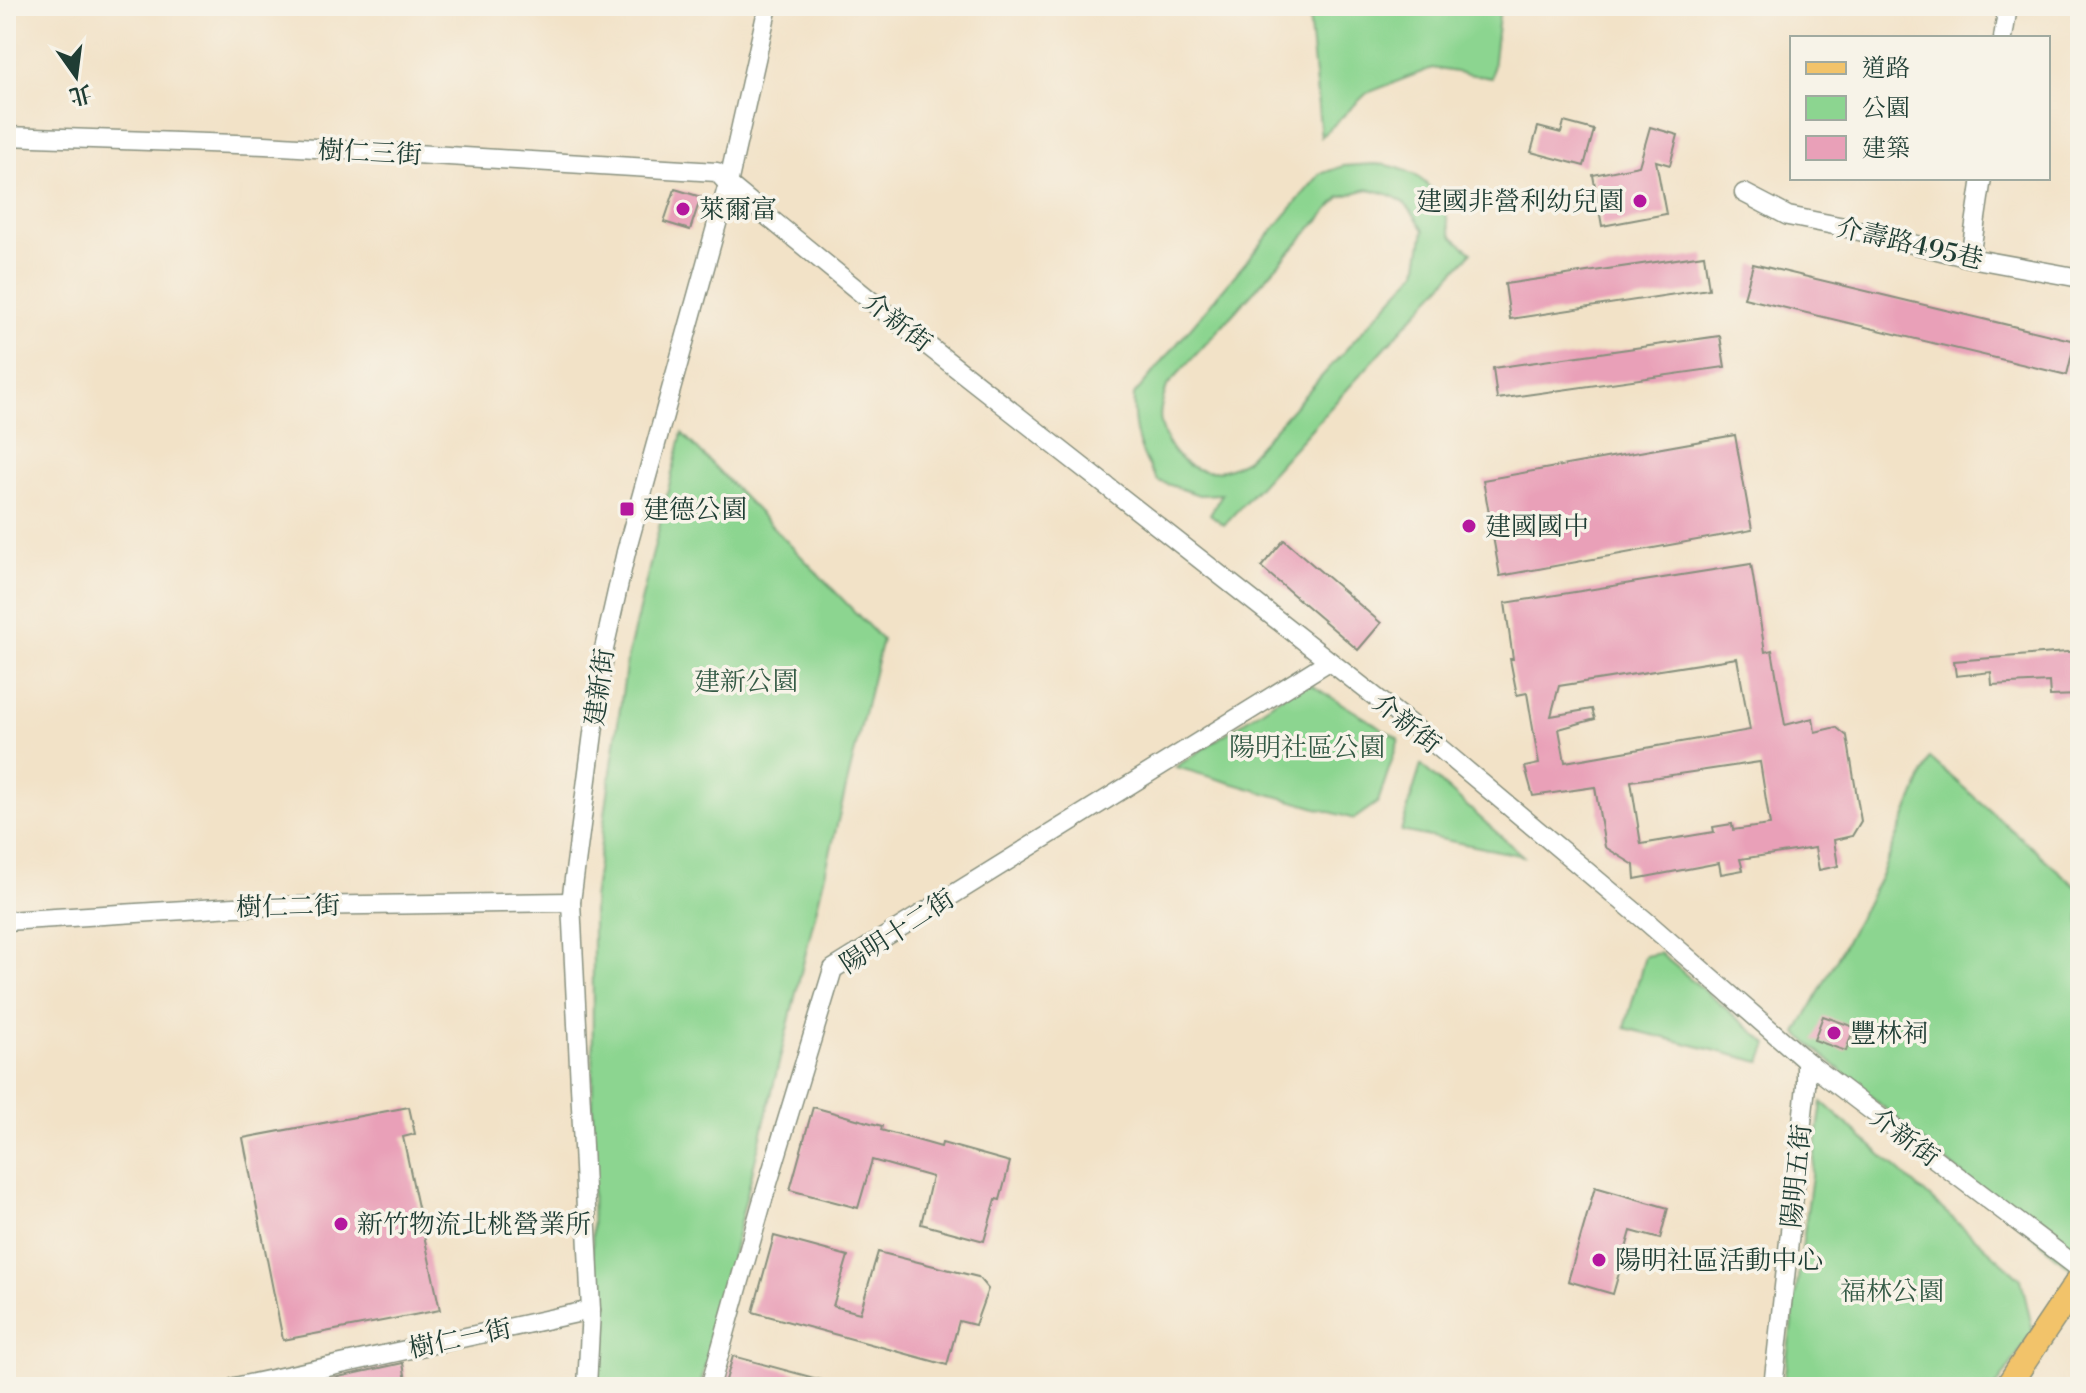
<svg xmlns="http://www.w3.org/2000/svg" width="2086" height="1393" viewBox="0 0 2086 1393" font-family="'Libre Bodoni','Noto Serif TC',serif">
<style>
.green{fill:#8cd590;stroke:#568962;stroke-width:2;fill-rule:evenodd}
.building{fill:#e9a0b8;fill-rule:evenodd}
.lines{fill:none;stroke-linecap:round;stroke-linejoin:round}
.minor-casing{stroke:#88907e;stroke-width:21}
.major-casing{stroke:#88907e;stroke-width:27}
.minor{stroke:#fff;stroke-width:18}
.major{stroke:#f2c36a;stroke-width:24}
.poi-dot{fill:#b5179e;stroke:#f7f3e8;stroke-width:3}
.labels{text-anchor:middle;stroke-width:7;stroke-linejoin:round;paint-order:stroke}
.street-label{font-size:26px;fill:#1f3d34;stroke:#f7f3e8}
.poi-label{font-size:26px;fill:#1f3d34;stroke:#f7f3e8;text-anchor:start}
.park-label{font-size:26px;fill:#355b46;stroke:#f7f3e8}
</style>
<rect width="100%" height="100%" fill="#f7f3e8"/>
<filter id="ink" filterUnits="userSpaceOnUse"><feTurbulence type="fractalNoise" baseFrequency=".0125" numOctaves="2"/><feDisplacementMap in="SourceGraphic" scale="16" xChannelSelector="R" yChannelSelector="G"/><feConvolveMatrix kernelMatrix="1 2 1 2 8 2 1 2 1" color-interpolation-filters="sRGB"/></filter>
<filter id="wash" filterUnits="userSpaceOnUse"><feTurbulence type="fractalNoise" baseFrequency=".006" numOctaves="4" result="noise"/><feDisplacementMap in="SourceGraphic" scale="32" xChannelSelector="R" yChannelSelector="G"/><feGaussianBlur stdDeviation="1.8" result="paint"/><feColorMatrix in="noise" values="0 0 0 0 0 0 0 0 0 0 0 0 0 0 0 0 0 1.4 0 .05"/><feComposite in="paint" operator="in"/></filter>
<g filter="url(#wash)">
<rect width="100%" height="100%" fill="#f2e2c7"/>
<g class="green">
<polygon points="1308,6 1500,6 1492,78 1432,68 1367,93 1321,137"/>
<path d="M 1374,164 C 1406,165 1432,180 1445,211 C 1448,218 1448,229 1452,236 C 1457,242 1466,247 1472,252 L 1224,525 L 1210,514 L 1222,494 L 1199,495 L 1158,481 C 1139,453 1132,429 1134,395 L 1320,174 L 1343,166 ZM 1368,189 C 1401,196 1407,202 1424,230 L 1417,271 L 1246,460 C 1239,463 1231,469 1223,470 C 1190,477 1167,453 1161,423 C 1158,412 1164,397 1167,386 L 1340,197 Z"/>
<polygon points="682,433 882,640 700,1387 592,1387 593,899 627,659"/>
<polygon points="1305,681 1399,739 1378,802 1354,819 1176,767"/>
<polygon points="1930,758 2080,890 2080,1263 2075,1272 1797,1033 1880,878"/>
<polygon points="1421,765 1523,856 1401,831"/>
<polygon points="1660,953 1768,1044 1761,1062 1625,1028 1645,956"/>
<polygon points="1822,1102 2021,1279 2033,1331 1996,1387 1783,1387"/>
</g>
<g id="blocks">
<g class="building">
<polygon points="1564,122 1594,130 1584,166 1531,152 1538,127 1561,133"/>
<polygon points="1650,127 1678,135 1670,165 1656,161 1666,214 1602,226 1593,175 1639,166"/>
<polygon points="675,189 701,197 690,230 664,222"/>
<polygon points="1704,255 1709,289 1510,319 1505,284"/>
<polygon points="1753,264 2075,341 2067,375 1744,298"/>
<polygon points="1720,336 1725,367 1497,399 1493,368"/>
<polygon points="1735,435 1752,530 1500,576 1483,480"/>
<polygon points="1284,540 1381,623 1358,650 1261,567"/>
<path d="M 1751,564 L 1765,652 L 1772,650 L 1785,725 L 1813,718 L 1815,732 L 1836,727 L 1847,736 L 1861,821 L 1852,836 L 1834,840 L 1838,866 L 1819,870 L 1815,848 L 1740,859 L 1743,870 L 1721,874 L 1719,863 L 1635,879 L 1634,865 L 1605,847 L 1595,787 L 1533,796 L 1525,767 L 1539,764 L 1527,693 L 1517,695 L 1510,659 L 1513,659 L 1505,603 ZM 1737,658 L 1750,730 L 1565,762 L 1559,729 L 1595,719 L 1592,709 L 1551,716 L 1559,686 ZM 1760,762 L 1770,825 L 1733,830 L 1732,824 L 1713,827 L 1714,832 L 1641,844 L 1631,781 Z"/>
<polygon points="2079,651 2080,695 2050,696 2049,682 1992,685 1991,672 1956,676 1954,661"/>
<polygon points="1823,1016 1854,1027 1846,1051 1814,1040"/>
<polygon points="409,1107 415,1134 403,1137 440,1310 283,1340 243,1138"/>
<polygon points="813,1107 882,1126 881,1130 941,1147 942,1143 1010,1162 1000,1200 996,1199 984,1241 921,1224 932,1177 872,1160 858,1208 790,1190"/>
<polygon points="1595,1187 1668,1208 1660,1239 1631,1231 1613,1294 1568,1281"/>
<polygon points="774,1236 848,1256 833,1306 860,1313 878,1252 978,1277 988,1289 975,1325 959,1321 947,1365 753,1312"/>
<polygon points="733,1356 829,1382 828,1387 724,1387"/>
<polygon points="403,1363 407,1387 292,1387"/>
</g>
</g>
</g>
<g filter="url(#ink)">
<use href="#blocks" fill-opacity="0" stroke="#88907e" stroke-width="2"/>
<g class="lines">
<defs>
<g id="minor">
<polyline points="2003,38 2008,6"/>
<polyline points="6,136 265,145 717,172 728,184 871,301 1429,739 1647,922 1806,1061 2080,1269"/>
<polyline points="1744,193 1788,216 1839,226 1970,258 2080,278"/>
<polyline points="1970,258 1982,178"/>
<polyline points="6,921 234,907 571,902"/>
<polyline points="235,1387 591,1310"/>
<polyline points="587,1387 591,1310 571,902 604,649 626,552 728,184 768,6"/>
<polyline points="710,1387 761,1206 833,969 1329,661"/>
<polyline points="1773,1387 1806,1086 1806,1061"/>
</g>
<polyline id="major" points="2007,1387 2080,1278"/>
</defs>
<use href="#minor" class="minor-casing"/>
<use href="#major" class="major-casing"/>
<use href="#minor" class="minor"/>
<use href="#major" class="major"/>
</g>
</g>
<g class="poi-dot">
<circle cx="1640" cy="201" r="8"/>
<circle cx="683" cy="209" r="8"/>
<rect x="619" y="501" width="16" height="16" rx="4"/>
<circle cx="1469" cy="526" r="8"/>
<circle cx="1834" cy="1033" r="8"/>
<circle cx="341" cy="1224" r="8"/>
<circle cx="1599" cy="1260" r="8"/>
</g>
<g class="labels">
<g class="street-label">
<text transform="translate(370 152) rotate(3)" y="9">樹仁三街</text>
<text transform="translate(1910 243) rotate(13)" y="9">介壽路495巷</text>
<text transform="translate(898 322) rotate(38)" y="9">介新街</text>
<text transform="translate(599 687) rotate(-82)" y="9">建新街</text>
<text transform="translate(1407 723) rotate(39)" y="9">介新街</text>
<text transform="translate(288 906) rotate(-1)" y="9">樹仁二街</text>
<text transform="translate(897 931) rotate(-33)" y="9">陽明十二街</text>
<text transform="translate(1905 1137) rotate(37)" y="9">介新街</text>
<text transform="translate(1796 1176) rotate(-84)" y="9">陽明五街</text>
<text transform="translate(460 1338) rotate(-12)" y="9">樹仁一街</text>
</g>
<g class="poi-label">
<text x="1624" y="210" text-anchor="end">建國非營利幼兒園</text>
<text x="699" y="218">萊爾富</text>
<text x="643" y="518">建德公園</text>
<text x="1485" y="535">建國國中</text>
<text x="1850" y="1042">豐林祠</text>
<text x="357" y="1233">新竹物流北桃營業所</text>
<text x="1615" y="1269">陽明社區活動中心</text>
</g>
<g class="park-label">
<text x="746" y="690">建新公園</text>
<text x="1307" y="756">陽明社區公園</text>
<text x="1892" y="1300">福林公園</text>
</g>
</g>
<rect width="2086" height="1393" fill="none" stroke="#f7f3e8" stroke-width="32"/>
<rect x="1790" y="36" width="260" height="144" fill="#f7f3e8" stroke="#a1aaa0" stroke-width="2"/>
<rect x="1806" y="62" width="40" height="12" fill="#f2c36a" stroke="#a1aaa0" stroke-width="2"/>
<text x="1862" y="76" font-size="24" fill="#1f3d34">道路</text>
<rect x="1806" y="96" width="40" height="24" fill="#8cd590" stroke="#a1aaa0" stroke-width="2"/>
<text x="1862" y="116" font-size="24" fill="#1f3d34">公園</text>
<rect x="1806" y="136" width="40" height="24" fill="#e9a0b8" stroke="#a1aaa0" stroke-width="2"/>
<text x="1862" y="156" font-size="24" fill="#1f3d34">建築</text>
<g transform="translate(76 76) rotate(166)" stroke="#f7f3e8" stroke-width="6" paint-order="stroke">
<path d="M0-6L14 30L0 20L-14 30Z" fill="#1f3d34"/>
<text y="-12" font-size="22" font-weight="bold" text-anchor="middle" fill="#1f3d34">北</text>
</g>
</svg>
